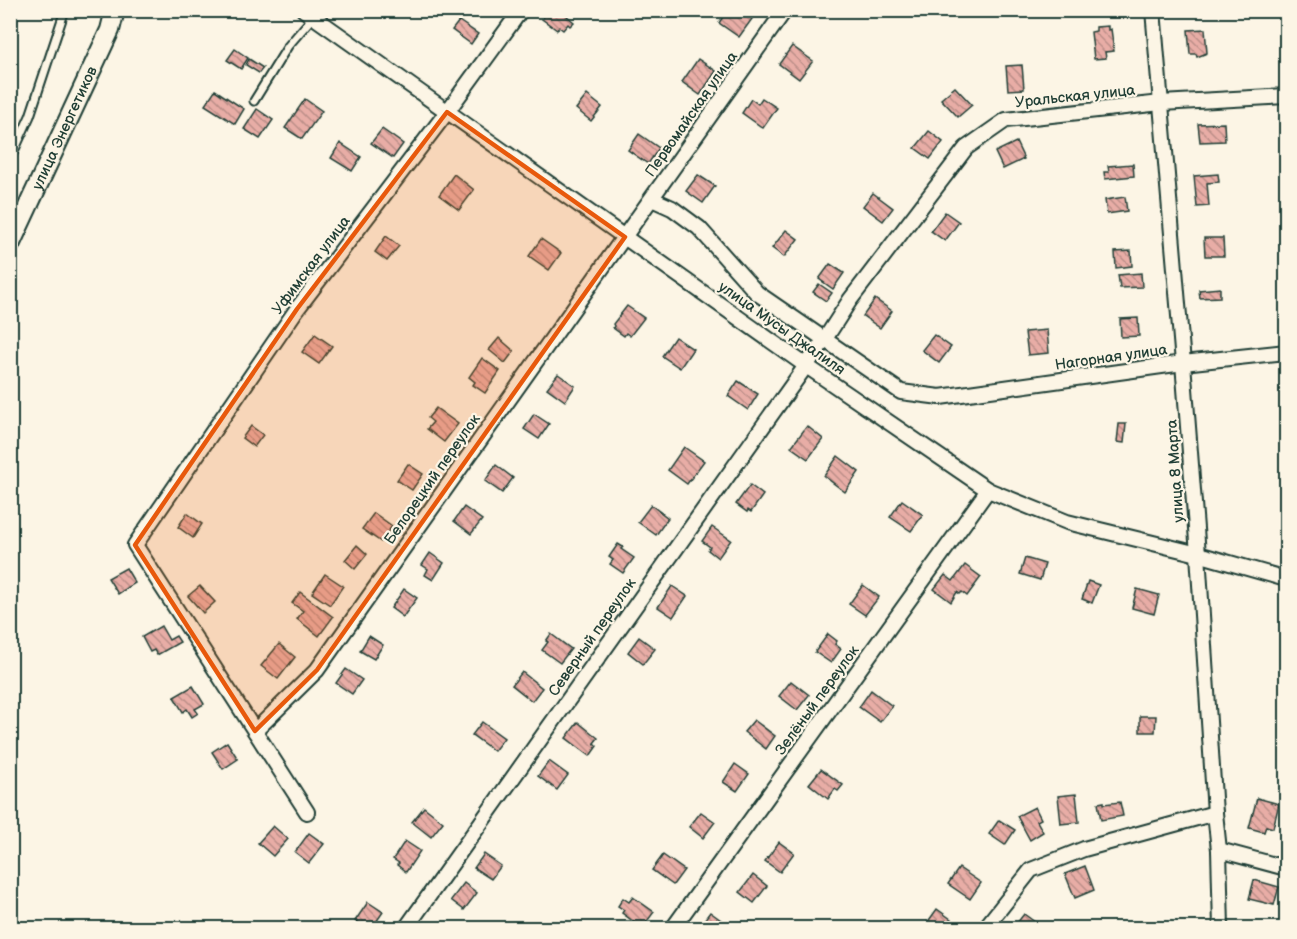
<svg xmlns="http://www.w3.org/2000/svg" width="1297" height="939" viewBox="0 0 1297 939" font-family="'Balsamiq Sans',sans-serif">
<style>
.building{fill:url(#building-back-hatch);stroke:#1f3d34;stroke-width:1.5}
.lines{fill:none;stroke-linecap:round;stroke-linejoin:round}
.lane-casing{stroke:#1f3d34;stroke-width:11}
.street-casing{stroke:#1f3d34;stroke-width:18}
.secondary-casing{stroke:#1f3d34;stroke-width:22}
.lane{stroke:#fcf5e5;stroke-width:7}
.street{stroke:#fcf5e5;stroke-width:14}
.secondary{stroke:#fcf5e5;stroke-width:18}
.marked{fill:#e8590c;fill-opacity:0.2;stroke:#e8590c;stroke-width:4.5;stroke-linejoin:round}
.labels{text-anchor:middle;stroke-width:4.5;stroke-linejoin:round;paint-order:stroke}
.street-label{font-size:15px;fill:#1f3d34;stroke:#fcf5e5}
</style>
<defs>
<pattern id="building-back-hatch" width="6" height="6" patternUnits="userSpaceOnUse" patternTransform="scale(1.5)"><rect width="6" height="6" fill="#e8ada6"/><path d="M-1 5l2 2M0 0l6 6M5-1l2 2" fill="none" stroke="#bb8e88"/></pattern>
</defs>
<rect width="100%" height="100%" fill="#fcf5e5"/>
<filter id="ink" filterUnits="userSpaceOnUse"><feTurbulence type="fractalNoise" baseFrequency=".0167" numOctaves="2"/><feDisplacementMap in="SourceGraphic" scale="12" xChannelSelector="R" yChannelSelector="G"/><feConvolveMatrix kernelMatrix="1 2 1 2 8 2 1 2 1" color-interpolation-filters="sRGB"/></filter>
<g filter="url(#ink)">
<g class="building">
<polygon points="549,10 568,10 570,12 567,16 574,22 570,26 568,24 563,30 559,27 557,30 542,19"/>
<polygon points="727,10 740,10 752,19 739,37 719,23"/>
<polygon points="459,21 478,34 471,44 452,30"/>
<polygon points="1108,26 1108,30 1111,29 1114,51 1105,52 1106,58 1094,59 1091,32 1096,31 1096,27"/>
<polygon points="1205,29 1207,53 1197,57 1196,54 1190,54 1188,30"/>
<polygon points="792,46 813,61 799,79 779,64"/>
<polygon points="235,49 248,58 241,69 227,60"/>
<polygon points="249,59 263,68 259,73 246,65"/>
<polygon points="698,59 716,71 700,95 682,82"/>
<polygon points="1022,65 1024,89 1008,90 1006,66"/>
<polygon points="955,87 972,105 958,117 941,99"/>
<polygon points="215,90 244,109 235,124 205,105"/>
<polygon points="587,95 602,107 591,121 576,109"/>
<polygon points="762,98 777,108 763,128 742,113 751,99 758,104"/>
<polygon points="305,99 322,111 302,139 285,128"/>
<polygon points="257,109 273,120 260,139 244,129"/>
<polygon points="1224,123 1225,141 1200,142 1198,124"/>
<polygon points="382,129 403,144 393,158 371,143"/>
<polygon points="929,131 943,142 930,159 915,148"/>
<polygon points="639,134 659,148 648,164 628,150"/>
<polygon points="1016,142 1024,159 1003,169 995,152"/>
<polygon points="340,143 361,157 352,171 331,158"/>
<polygon points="1133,164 1134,176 1105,179 1104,172 1109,172 1108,166"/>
<polygon points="454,174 474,190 459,210 439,195"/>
<polygon points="1218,174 1219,182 1207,183 1209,206 1197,207 1194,176"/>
<polygon points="698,175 715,186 703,203 686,191"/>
<polygon points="873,193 893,208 883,221 863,206"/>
<polygon points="1125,197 1127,211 1107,214 1105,200"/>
<polygon points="945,212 959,222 945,241 931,231"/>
<polygon points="786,230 798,239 784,257 772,248"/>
<polygon points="386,236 399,246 387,261 375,252"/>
<polygon points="1204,238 1223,238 1224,256 1205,256"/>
<polygon points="541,239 561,253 549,270 529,256"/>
<polygon points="1131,251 1132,266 1116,268 1115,252"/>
<polygon points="830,264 844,273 833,289 819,279"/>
<polygon points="1141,273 1142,287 1120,288 1118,275"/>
<polygon points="819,284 832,293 826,301 813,292"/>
<polygon points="1220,288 1220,297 1200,298 1199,290"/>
<polygon points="875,299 892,311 880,328 863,316"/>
<polygon points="627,306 644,318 630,336 626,333 624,336 613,328 614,326 613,324"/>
<polygon points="1138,318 1139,336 1121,337 1120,319"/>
<polygon points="1047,330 1049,353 1028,355 1025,332"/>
<polygon points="315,334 332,346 319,364 302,352"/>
<polygon points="934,335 951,347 939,363 922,350"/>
<polygon points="675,337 693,349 680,368 662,356"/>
<polygon points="499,338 514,351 505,363 489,350"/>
<polygon points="482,358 500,371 485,393 473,385 475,382 469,377"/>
<polygon points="558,374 575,386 565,401 547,388"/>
<polygon points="738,381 758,394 748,410 728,396"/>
<polygon points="436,408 458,424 444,442 427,429 433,422 428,418"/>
<polygon points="534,414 549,424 539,439 524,429"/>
<polygon points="1119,424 1126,424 1124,443 1117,442"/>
<polygon points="251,426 263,435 254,447 242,438"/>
<polygon points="807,426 823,439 808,459 791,447"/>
<polygon points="684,447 704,461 687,484 668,470"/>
<polygon points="838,456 859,472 845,492 824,476"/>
<polygon points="408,464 423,474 412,490 397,480"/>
<polygon points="496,465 513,478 502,493 485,481"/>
<polygon points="750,485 763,495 751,512 748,510 747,512 736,504"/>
<polygon points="902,500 923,515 911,531 890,517"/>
<polygon points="651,505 668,518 656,535 638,522"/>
<polygon points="464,507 482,520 471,534 454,521"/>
<polygon points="187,513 202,524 193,538 178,527"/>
<polygon points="374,513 392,526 381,542 362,529"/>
<polygon points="712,527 731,540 718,558 708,550 710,547 702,541"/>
<polygon points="618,544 623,547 621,549 634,558 623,573 610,564 613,560 609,557"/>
<polygon points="357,545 367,554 355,569 345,560"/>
<polygon points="430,553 444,563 433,580 425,575 428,569 422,565"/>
<polygon points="1025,558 1045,564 1040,580 1020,574"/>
<polygon points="965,565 981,577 967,596 962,592 960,594 957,592 951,602 934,589 945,575 953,581"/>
<polygon points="126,568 135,583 118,594 108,578"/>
<polygon points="325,574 343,586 330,605 312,593"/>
<polygon points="1088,581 1099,585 1092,603 1082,599"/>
<polygon points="863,585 879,597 865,615 849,604"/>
<polygon points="200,586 215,602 203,613 188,596"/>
<polygon points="672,586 687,596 673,617 658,607"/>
<polygon points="404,589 417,598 403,617 391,608"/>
<polygon points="1137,589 1159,595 1154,614 1132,608"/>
<polygon points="300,592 333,617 319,636 297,619 303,611 292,603"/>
<polygon points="161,626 169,640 176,636 180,642 157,655 154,650 150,652 142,637"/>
<polygon points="551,634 571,649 560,663 542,650 548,642 546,641"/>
<polygon points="828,634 837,641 835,644 841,649 831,663 815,652"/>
<polygon points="369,636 383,645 374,659 360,651"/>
<polygon points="639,637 655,649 643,664 628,652"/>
<polygon points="279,644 295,657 278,679 261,666"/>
<polygon points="346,669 362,680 352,694 336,683"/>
<polygon points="522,672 542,688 532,701 512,685"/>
<polygon points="791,681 809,695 797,710 779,696"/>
<polygon points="193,686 204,704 195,709 198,713 192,717 187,709 183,712 174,697"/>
<polygon points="871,690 892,706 880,722 859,707"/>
<polygon points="1140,716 1156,716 1155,732 1140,732"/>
<polygon points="754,720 775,736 766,749 744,732"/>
<polygon points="482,722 504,738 494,751 472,735"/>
<polygon points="578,722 598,738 594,743 597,746 590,756 566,738"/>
<polygon points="227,742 238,759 223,769 212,752"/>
<polygon points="549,761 568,775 557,790 538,776"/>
<polygon points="735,764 749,774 737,791 723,782"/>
<polygon points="821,769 843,785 838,791 835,789 828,799 809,784"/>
<polygon points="1076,794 1079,822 1061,824 1058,796"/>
<polygon points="1257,798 1279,804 1273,828 1266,826 1264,832 1249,828"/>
<polygon points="1104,802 1104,804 1120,802 1123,816 1101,820 1098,803"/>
<polygon points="424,807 443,822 431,837 412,822"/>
<polygon points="1035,807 1041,819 1037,821 1043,832 1030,840 1017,816"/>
<polygon points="701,812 715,822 703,838 689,827"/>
<polygon points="999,820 1015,830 1005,845 989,834"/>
<polygon points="273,826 288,839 273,856 258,843"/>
<polygon points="309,833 324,844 309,863 295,852"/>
<polygon points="405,841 420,851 406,872 397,865 399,863 393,859"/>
<polygon points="779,842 794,853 780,872 765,861"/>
<polygon points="484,854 501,866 491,879 474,868"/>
<polygon points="663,855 684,870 673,885 652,870"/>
<polygon points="1085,866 1094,890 1075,898 1065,874"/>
<polygon points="959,868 981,883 970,899 948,884"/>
<polygon points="753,875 767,886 754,903 740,892"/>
<polygon points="1254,880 1279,887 1274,905 1249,899"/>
<polygon points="464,883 477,893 464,910 451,900"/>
<polygon points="633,897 654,912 642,928 622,913 624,910 618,906 623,898 629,902"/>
<polygon points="368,902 383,912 372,928 367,928 355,921"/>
<polygon points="937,909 955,922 951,928 936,928 927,923"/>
<polygon points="710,912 732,928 698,928"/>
<polygon points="1024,914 1043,928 1013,928"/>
</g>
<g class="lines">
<defs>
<g id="lane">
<polyline points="254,101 288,46 313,17"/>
<polyline points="10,160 30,116 65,10"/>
</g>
<g id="street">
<polyline points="304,10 805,365 988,490 1067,522 1198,554 1286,579"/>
<polyline points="1153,10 1183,363 1198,554 1215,813 1219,850 1221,928"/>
<polyline points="652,199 672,208 699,228 757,293 901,392 940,397 1183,363 1286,352"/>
<polyline points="255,731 317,670 785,10"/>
<polyline points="307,812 135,545 297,309 447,112 521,10"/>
<polyline points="1219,850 1286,868"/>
<polyline points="406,928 825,339 850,300 966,148 1006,120 1161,103 1286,96"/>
<polyline points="673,928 988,490"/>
<polyline points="985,928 1031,870 1084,849 1215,813"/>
</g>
<g id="secondary">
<path id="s1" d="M 10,245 L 110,30 L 115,10"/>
</g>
</defs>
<use href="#lane" class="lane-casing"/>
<use href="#street" class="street-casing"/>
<use href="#secondary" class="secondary-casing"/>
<use href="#lane" class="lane"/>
<use href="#street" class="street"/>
<use href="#secondary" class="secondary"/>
</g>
</g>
<path class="marked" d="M 447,112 L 625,237 L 317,670 L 255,731 L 135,545 L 297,309 Z"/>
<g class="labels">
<g class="street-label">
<text transform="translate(1075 96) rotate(-6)" y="5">Уральская улица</text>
<text transform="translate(691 114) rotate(-55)" y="5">Первомайская улица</text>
<text dy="5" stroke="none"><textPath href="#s1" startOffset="129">улица Энергетиков</textPath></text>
<text transform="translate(311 265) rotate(-53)" y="5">Уфимская улица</text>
<text transform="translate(782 328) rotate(35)" y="5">улица Мусы Джалиля</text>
<text transform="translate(1111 357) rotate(-8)" y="5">Нагорная улица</text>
<text transform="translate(1175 471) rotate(-94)" y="5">улица 8 Марта</text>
<text transform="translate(432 479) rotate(-55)" y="5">Белорецкий переулок</text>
<text transform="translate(592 637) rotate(-55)" y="5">Северный переулок</text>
<text transform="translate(817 700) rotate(-54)" y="5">Зелёный переулок</text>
</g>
</g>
<rect width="1297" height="939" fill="none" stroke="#fcf5e5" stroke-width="36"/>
<rect x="18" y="18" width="1261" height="903" fill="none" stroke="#1f3d34" stroke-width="2" filter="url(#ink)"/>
</svg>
